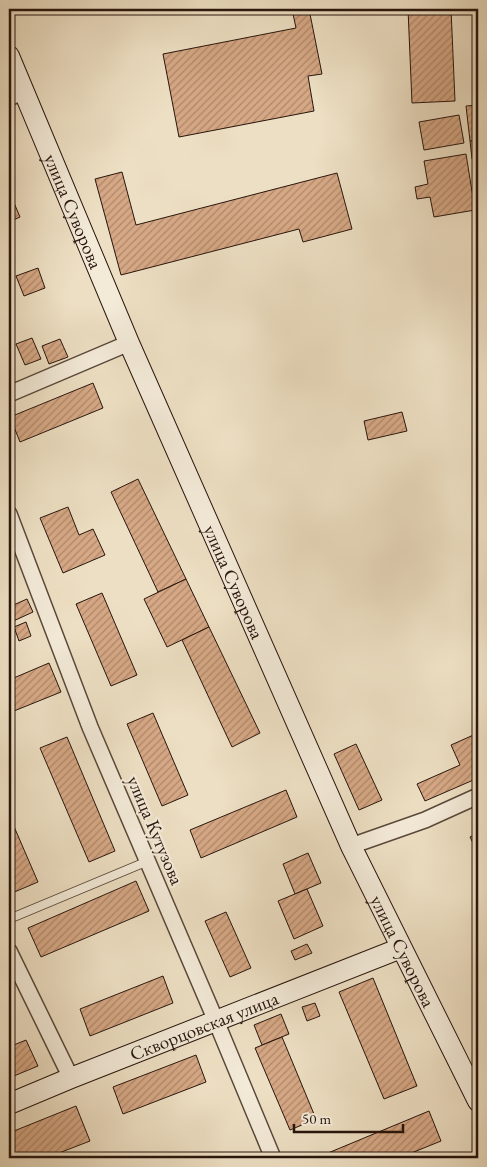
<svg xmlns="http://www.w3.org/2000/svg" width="487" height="1167" viewBox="0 0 487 1167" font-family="'EB Garamond',serif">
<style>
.building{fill:url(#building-hatch);stroke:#28150d}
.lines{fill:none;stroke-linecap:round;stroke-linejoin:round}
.lane-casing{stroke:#59483a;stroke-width:10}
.street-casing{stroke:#59483a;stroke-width:18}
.secondary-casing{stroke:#28150d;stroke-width:22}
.lane{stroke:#f3ead8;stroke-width:8}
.street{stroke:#f3ead8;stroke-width:15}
.secondary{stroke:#f3ead8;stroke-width:20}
.labels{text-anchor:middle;stroke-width:4.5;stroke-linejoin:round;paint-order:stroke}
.street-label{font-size:19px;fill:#28150d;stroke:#f3ead8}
</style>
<defs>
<pattern id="building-hatch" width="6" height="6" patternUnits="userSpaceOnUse" patternTransform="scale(1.25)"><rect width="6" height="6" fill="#d6a885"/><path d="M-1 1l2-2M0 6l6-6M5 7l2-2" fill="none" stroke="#ae886b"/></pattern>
</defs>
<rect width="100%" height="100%" fill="#eddfc3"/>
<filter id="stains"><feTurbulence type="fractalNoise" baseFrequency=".004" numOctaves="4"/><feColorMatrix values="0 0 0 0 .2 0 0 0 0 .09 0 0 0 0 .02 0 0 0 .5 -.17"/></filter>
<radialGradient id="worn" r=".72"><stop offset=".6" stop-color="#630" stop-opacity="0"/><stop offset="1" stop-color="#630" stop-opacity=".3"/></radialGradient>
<g class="building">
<polygon points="292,9 309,9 322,74 308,76 314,111 179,137 163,54 296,28"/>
<polygon points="408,9 451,9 455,101 412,103"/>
<polygon points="468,9 478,9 478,15 468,14"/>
<polygon points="478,105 478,141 470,141 466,106"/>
<polygon points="459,115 464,143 424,150 419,122"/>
<polygon points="470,141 478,141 478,158 472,159"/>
<polygon points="466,154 475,210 434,217 430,197 417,199 415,187 428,184 424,161"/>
<polygon points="122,172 136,225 337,173 352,229 303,242 299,229 121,275 95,179"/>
<polygon points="9,191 20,217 9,222"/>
<polygon points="38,268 45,288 24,296 16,276"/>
<polygon points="32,338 41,359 25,365 16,344"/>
<polygon points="60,339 68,357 49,364 42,346"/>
<polygon points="93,383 103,408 20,442 10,417"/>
<polygon points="402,412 407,431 368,440 364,421"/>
<polygon points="138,479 186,579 158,592 111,492"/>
<polygon points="68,507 79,535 93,529 105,555 63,573 40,518"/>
<polygon points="186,579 209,627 167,647 144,599"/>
<polygon points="102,593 137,675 111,686 76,604"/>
<polygon points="27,599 33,612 9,623 9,607"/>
<polygon points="26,622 31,636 19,641 14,627"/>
<polygon points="209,627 260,733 232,747 182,640"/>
<polygon points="49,663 61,692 9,713 9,680"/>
<polygon points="153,713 188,795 162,806 127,724"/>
<polygon points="478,733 478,778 425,801 417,784 460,765 451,745"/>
<polygon points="67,737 115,851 89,862 40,748"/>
<polygon points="356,744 382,800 359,810 334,754"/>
<polygon points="286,790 297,817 201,858 190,830"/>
<polygon points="9,815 38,882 12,893 9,885"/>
<polygon points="478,833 478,853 470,837"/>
<polygon points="308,853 321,883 295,894 283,864"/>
<polygon points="136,881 149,911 41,957 28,928"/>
<polygon points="307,889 323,926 294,939 278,901"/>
<polygon points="226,912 251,968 230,977 205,921"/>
<polygon points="307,944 312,953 295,960 291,951"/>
<polygon points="163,976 173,1003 90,1036 80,1009"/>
<polygon points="373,978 417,1086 384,1099 339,992"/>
<polygon points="315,1003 320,1016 307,1021 302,1007"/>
<polygon points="281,1014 289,1034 262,1045 254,1025"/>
<polygon points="282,1037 316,1119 290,1130 255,1048"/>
<polygon points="26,1040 38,1066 9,1078 9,1047"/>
<polygon points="196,1055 206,1082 123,1114 113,1087"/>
<polygon points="76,1106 90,1141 46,1158 9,1158 9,1133"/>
<polygon points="429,1111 441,1141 399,1158 316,1158"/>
</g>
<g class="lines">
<defs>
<polyline id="lane" points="9,919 148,861"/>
<g id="street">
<polyline points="9,98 24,91"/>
<polyline points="9,394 129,343"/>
<polyline points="9,514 90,727 216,1021 273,1158"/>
<polyline points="351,846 425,820 478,796"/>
<polyline points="9,951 71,1078"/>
</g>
<g id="secondary">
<path id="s1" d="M 9,56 L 129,343 L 351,846 L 478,1101"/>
<path id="s2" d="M 9,1104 L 71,1078 L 401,948"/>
</g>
</defs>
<use href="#lane" class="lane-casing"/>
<use href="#street" class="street-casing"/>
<use href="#secondary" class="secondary-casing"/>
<use href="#lane" class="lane"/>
<use href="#street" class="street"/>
<use href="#secondary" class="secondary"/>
</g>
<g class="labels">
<g class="street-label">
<text dy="7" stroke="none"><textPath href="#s1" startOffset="168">улица Суворова</textPath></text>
<text dy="7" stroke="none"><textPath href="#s1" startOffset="572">улица Суворова</textPath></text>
<text transform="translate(156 830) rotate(67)" y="7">улица Кутузова</text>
<text dy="7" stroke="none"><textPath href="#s1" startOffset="978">улица Суворова</textPath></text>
<text dy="7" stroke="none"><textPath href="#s2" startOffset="210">Скворцовская улица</textPath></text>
</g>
</g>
<rect width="487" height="1167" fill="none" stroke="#eddfc3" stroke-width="30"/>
<rect x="10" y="10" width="467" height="1147" fill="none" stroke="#28150d" stroke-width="2.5"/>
<rect x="15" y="15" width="457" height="1137" fill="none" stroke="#28150d"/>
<path d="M294 1124v8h109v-8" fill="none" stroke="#28150d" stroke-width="2.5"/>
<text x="302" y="1124" font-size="15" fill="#28150d" stroke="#f3ead8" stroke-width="4" paint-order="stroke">50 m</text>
<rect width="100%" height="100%" filter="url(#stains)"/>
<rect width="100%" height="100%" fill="url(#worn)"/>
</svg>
